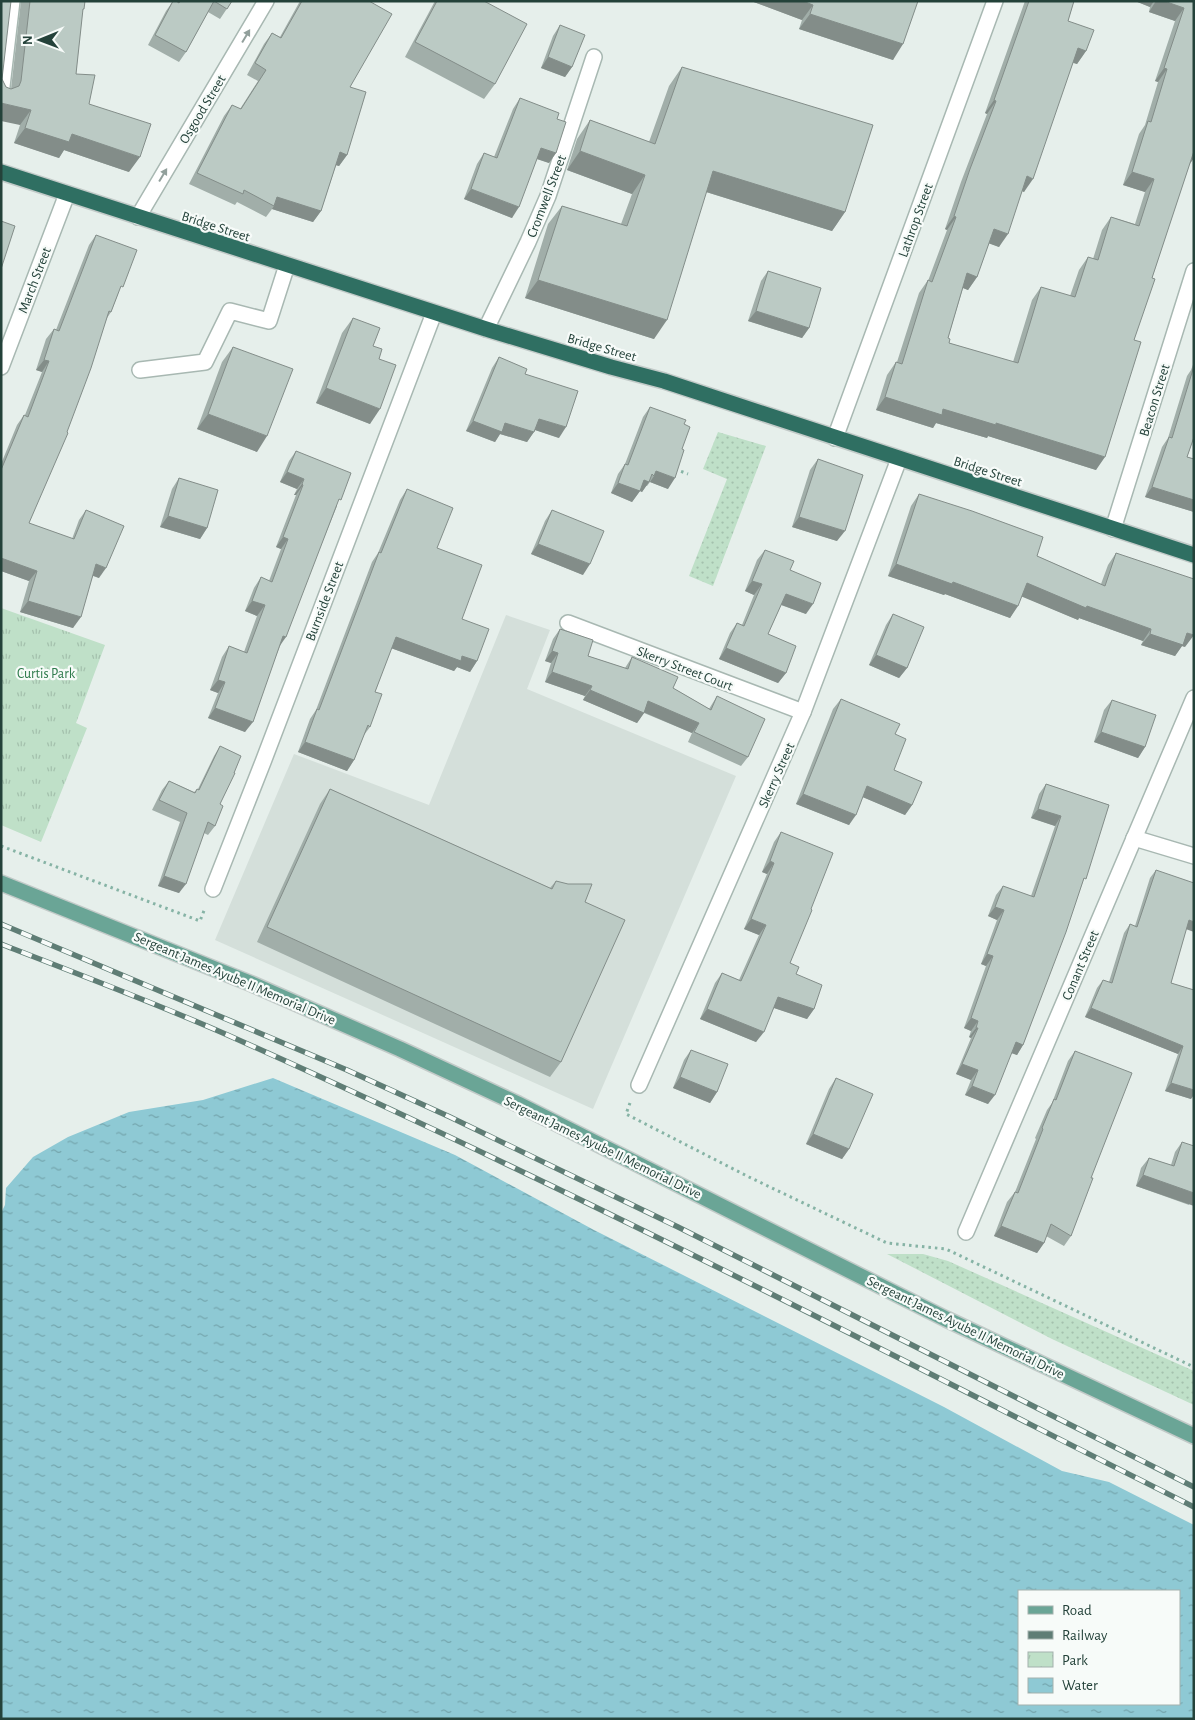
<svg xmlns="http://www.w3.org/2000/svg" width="1195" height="1720" viewBox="0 0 1195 1720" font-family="'Alegreya Sans',sans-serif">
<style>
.built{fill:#d4dfda}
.grass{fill:url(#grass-dots)}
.park{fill:url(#park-tufts)}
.water{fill:url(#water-ripples);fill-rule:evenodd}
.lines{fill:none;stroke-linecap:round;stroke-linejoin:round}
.minor-casing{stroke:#a8b8b2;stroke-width:18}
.major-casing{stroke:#c2cac8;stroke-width:18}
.highway-casing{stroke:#c2cac8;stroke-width:18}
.path{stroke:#86b3a5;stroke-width:3;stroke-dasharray:2.5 4;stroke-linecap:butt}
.minor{stroke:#fff;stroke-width:15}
.major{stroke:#6aa596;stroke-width:15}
.highway{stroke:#2f6f62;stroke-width:15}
.rail-casing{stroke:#5f7d75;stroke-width:5.5}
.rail{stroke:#f7fbf9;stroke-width:4;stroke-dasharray:11;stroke-linecap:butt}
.wall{fill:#a1aea9}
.shaded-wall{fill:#838d89}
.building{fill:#bbcac4;stroke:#838d89}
.oneway{fill:#92a09c}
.labels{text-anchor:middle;stroke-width:4.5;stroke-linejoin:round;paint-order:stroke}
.street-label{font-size:14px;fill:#24423a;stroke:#f7fbf9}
.park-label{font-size:14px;fill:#2d7a4b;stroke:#f7fbf9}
</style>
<defs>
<pattern id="grass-dots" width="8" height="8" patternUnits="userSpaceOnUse" patternTransform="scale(1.25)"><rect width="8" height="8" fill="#bfe0c8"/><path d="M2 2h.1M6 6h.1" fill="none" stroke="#a4c1ad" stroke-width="1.8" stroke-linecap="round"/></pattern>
<pattern id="park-tufts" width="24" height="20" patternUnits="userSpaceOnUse" patternTransform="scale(1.25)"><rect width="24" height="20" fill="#bfe0c8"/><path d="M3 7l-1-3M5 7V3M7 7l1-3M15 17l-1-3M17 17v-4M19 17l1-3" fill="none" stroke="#a4c1ad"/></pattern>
<pattern id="water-ripples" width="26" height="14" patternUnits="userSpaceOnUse" patternTransform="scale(1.25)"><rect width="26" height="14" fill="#8ec9d4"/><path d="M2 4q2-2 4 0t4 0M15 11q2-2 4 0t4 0" fill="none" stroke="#74a5ad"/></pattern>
</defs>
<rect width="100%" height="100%" fill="#e6efeb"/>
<polygon class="built" points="506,615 550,630 527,689 736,776 593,1109 215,940 294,754 429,805"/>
<g class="grass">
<polygon points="718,432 766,446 713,586 689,576 727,479 703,469"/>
<polygon points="887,1254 923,1254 948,1261 1194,1371 1194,1405 1052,1339"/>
</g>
<polygon class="park" points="1,608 105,645 76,723 87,728 41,842 1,825"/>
<path class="water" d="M 273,1078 L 455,1155 L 594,1230 L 944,1407 L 1062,1471 L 1109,1482 L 1194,1525 L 1194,1719 L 1,1719 L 1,1213 L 5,1205 L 6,1188 L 33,1157 L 68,1137 L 129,1112 L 203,1100 ZM 1019,1591 L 1179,1591 L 1179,1704 L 1019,1704 Z"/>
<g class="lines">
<defs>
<g id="minor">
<polyline points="1,95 12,1"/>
<polyline points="138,217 266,1"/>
<polyline points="486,329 528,242 548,196 594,57"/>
<polyline points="1,367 67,194"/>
<polyline points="140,370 205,362 230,311 269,321 287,265"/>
<polyline points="835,438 995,1"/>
<polyline points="1113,529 1194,271"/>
<polyline points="568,623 803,712"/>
<polyline points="1134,838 1194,856"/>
<polyline points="213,889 263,762 434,313"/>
<polyline points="639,1085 803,712 899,459"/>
<polyline points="966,1232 1194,698"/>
</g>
<polyline id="major" points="1,883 252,984 400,1049 518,1104 946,1319 1194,1436"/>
<polyline id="highway" points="1,172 486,329 611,367 664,381 1194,555"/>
</defs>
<use href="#minor" class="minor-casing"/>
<use href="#major" class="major-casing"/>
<use href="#highway" class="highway-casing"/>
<g class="path">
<polyline points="675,469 688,474"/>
<polyline points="1,846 200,921 205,908"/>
<polyline points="630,1103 626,1114 749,1177 887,1243 946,1249 1194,1367"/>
</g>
<use href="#minor" class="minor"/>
<use href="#major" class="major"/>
<use href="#highway" class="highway"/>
<defs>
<g id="rail">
<polyline points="1,924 347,1070 450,1117 678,1227 1194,1487"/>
<path d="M 1,944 C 75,973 150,1001 223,1033 C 552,1179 872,1345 1194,1507"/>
</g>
</defs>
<use href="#rail" class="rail-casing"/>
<use href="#rail" class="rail"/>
</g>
<g class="wall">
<polygon points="21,1 85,1 82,13 76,74 89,104 129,172 64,150 59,158 14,143 20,125 2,79 6,87 11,89"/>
<polygon points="173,1 178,3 179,1 232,1 220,19 208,12 186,52 179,62 148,45 166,11"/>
<polygon points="300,1 369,1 350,87 347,155 339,166 336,165 321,211 313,222 272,209 266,217 237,202 235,205 189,184 224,116 232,105 240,109 258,81 247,75 264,44 272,33 280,37"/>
<polygon points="435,1 484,1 495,84 484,99 405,57"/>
<polygon points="751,1 918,1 893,60 799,29 802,20"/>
<polygon points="1025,1 1074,1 1068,21 1086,51 1077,64 1073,63 1024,192 1022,191 999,247 989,243 977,277 968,290 963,288 948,338 949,343 1013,362 1032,300 1041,287 1070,296 1079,270 1088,257 1093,259 1102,230 1111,217 1135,224 1145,192 1123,185 1139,134 1145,125 1158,82 1155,81 1175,21 1149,12 1150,7 1135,1 1194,1 1194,158 1189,165 1152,278 1096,470 988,436 987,438 936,423 933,428 876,410 887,375 896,362 897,362 919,293 928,280 928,281 947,230 945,229 961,182 987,114 985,113"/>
<polygon points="560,25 572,67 565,77 541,68 553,36"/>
<polygon points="682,67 845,212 832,231 706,192 654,339 525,298 548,224 562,206 621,224 632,194 567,170 577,139 590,120 649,142 669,86"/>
<polygon points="520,98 557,119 556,153 549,163 537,159 512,218 464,199 477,164 484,153 494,157 513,109"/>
<polygon points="96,235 118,294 111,312 107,318 29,523 72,539 79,520 86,510 99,578 93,576 73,628 20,612 29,581 1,571 1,464 17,425 24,415 25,415 42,372 36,370 46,339 54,329 56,330 89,245"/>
<polygon points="768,271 809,328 802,338 748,321 761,281"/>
<polygon points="353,318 379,359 370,424 316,403 342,333"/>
<polygon points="233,347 257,452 197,429 222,362"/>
<polygon points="499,357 525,374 559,438 535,430 527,442 500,434 495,442 466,431 492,368"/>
<polygon points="1194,362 1194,437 1187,457 1194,459 1194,512 1145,497 1162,447 1168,438 1187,376 1191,370"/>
<polygon points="650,407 668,489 650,482 647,486 646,486 642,492 640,491 632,502 611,493 618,474 625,464 643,417"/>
<polygon points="296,451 337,506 245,732 208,718 218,693 210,690 222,657 229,646 244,652 257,616 245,611 254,588 261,577 269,581 281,549 276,547 296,495 294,495 297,489 280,482 289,461"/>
<polygon points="818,459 837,541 792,527 810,470"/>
<polygon points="179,478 207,528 200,539 160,527 172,489"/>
<polygon points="407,489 437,548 477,661 470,672 457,667 454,671 391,648 375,692 370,727 364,735 354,760 347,771 298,752 310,719 316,710 372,562 378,553 400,500"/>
<polygon points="919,494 1037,556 1101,584 1108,565 1116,553 1185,647 1182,646 1175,656 1141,645 1143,641 1079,618 1078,620 1022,596 1010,618 945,594 944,595 888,576 911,506"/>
<polygon points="552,510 583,575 531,554 545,521"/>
<polygon points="765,550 790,570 806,614 781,605 768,634 786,673 778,683 719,659 730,633 737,623 742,625 754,595 745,591 757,560"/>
<polygon points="893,614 907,668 899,678 869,665 886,625"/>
<polygon points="560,629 588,656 625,668 632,657 673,688 709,709 717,696 748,757 741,766 688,742 692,733 644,713 637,723 583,700 585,696 545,682 551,663 545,661 553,639"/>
<polygon points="841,699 895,734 894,770 912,805 905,815 863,797 849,825 796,804 833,709"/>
<polygon points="1112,700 1145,747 1138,758 1094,742 1104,710"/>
<polygon points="220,746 220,804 215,826 208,835 204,833 179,893 158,886 180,822 152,810 162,790 169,781 194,792 198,789 214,756"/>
<polygon points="1046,784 1109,805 1082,884 1023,1045 1017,1055 1011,1053 988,1104 965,1095 971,1080 956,1074 971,1038 969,1037 971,1031 964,1028 986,966 981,964 997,920 988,916 996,895 1003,886 1031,896 1055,826 1031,818 1039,794"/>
<polygon points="330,789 550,888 556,881 585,902 561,1062 550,1077 257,942 320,804"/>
<polygon points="781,832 811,909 790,963 814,1009 807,1019 774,1008 756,1042 700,1019 715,983 722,973 739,980 759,935 744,929 767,874 762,872 774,842"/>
<polygon points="1156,870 1186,929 1171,983 1194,990 1191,1099 1165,1091 1178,1054 1085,1017 1097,988 1103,980 1109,982 1124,933 1130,924 1135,926 1150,878"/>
<polygon points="691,1050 717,1092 710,1103 673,1088 684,1060"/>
<polygon points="1075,1051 1091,1178 1071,1236 1064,1246 1046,1236 1044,1243 1037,1253 994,1236 1007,1202 1015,1192 1036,1139 1035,1138 1047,1110 1052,1103 1068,1061"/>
<polygon points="836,1078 849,1149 842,1159 806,1144 829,1089"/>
<polygon points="1182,1142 1189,1205 1136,1186 1141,1168 1149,1158 1171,1165 1175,1152"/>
</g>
<g class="shaded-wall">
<polygon points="751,1 803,1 813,5 802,20"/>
<polygon points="1135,1 1154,1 1150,7"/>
<polygon points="1156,1 1164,1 1184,8 1175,21 1149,12"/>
<polygon points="810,14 903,44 893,60 799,29"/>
<polygon points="1078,48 1086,51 1077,64 1069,61"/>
<polygon points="548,57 572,67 565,77 541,68"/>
<polygon points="1164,68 1167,69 1158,82 1155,81"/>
<polygon points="994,100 996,101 987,114 985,113"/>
<polygon points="1,103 31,110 20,125 1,121"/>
<polygon points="25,128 72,134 140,157 129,172 64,150 59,158 14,143"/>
<polygon points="541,148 556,153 549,163 534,158"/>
<polygon points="580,151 645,175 632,194 567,170"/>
<polygon points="1194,151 1194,158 1188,166"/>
<polygon points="340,152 347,155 339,166 332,164"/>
<polygon points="713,171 845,212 832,231 700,190"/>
<polygon points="1132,172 1154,179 1145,192 1123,185"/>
<polygon points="1027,176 1033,179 1024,192 1018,189"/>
<polygon points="471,189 519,207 512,218 464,199"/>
<polygon points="277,197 321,211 313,222 272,209 274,206"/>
<polygon points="954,216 956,217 947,230 945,229"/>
<polygon points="994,229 1008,234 999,247 985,242"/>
<polygon points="967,273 977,277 968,290 958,286"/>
<polygon points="538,280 667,320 654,339 525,298"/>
<polygon points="756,311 809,328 802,338 748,321"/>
<polygon points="44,360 49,361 42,372 36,370"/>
<polygon points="326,388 380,409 370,424 316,403"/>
<polygon points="885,397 943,409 996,423 1105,457 1096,470 988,436 987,438 936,423 933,428 876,410"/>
<polygon points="208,414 267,436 257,452 197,429"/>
<polygon points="539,419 566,427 559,438 532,429"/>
<polygon points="473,421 505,423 534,432 527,442 500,434 495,442 466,431"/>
<polygon points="656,471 675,478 668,489 650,482 654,476"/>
<polygon points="287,472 304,479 297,489 280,482"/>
<polygon points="644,480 649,482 642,492 640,491 632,502 611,493 618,483"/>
<polygon points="302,484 303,485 296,495 294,495"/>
<polygon points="1152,487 1194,500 1194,512 1145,497"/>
<polygon points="168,516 207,528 200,539 160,527"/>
<polygon points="799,517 845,531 837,541 792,527"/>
<polygon points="283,537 288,539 281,549 276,547"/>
<polygon points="538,544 590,564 583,575 531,554"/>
<polygon points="1,558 37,571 29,581 1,571"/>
<polygon points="96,564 106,568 99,578 89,574"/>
<polygon points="896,564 953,582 1018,606 1010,618 945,594 944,595 888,576"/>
<polygon points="752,581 762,584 754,595 745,591"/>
<polygon points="1027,583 1087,606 1151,629 1143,641 1079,618 1078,620 1018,595"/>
<polygon points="786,594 813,604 806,614 779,604"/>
<polygon points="28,601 81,617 73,628 20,612"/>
<polygon points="252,601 265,605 257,616 245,611"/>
<polygon points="1187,633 1194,635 1185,647 1182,646 1175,656 1141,645 1150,634"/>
<polygon points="283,636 286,637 279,647"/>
<polygon points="396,637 462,656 477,661 470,672 457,667 454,671 388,647"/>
<polygon points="726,648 786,673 778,683 719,659"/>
<polygon points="552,651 558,653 551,663 545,661"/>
<polygon points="876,655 907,668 899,678 869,665"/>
<polygon points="552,672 592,686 585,696 545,682"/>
<polygon points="218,680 225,682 218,693 210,690"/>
<polygon points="590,690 644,713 637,723 583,700"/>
<polygon points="648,701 699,723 692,733 641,711"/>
<polygon points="215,708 253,722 245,732 208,718"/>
<polygon points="1101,732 1145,747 1138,758 1094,742"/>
<polygon points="305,742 354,760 347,771 298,752"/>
<polygon points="867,786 912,805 905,815 860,796"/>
<polygon points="803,794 856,815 849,825 796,804"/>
<polygon points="1038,809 1061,816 1055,826 1031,818"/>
<polygon points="770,861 774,863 767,874 762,872"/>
<polygon points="164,876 186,884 179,893 158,886"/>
<polygon points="995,907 1004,910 997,920 988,916"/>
<polygon points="751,919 766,925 759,935 744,929"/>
<polygon points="1189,920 1194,922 1194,932 1183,928"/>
<polygon points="987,954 993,956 986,966 981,964"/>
<polygon points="778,997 814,1009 807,1019 771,1007"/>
<polygon points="1091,1008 1183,1046 1178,1054 1085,1017"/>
<polygon points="707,1009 764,1032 756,1042 700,1019"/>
<polygon points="971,1018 978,1021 971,1031 964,1028"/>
<polygon points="976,1028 978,1028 971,1038 969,1037"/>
<polygon points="1016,1042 1023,1045 1017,1055 1009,1052"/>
<polygon points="962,1064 978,1070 971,1080 956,1074"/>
<polygon points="680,1077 717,1092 710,1103 673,1088"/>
<polygon points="1171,1083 1194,1090 1194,1095 1191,1099 1165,1091"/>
<polygon points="972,1086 995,1095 988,1104 965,1095"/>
<polygon points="813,1134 849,1149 842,1159 806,1144"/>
<polygon points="1143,1175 1194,1193 1194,1206 1136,1186"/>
<polygon points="1001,1226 1044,1243 1037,1253 994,1236"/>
</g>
<g class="building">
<polygon points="1,1 11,1 2,79 6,87 11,89 19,86 21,81 30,1 85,1 84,9 83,9 76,74 95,75 89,104 151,124 140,157 72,134 69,142 25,128 31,110 1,103"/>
<polygon points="173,1 176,1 179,3 180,1 214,1 186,52 155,35"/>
<polygon points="214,1 232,1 227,9"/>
<polygon points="302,1 369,1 392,14 350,87 366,92 347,155 340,152 321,211 277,197 274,206 244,190 243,194 197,173 232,105 241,109 266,70 255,63 272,33 281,38"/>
<polygon points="437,1 484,1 527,24 495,84 415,42"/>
<polygon points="803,1 918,1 903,44 810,14 813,5"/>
<polygon points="1029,1 1074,1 1068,21 1094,30 1086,51 1078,48 1033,179 1027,176 1008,234 994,229 977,277 967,273 948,338 950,339 949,343 1018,363 1041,287 1075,297 1088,257 1098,260 1111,217 1139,226 1154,179 1132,172 1148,121 1151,122 1167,69 1164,68 1184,8 1164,1 1194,1 1194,151 1152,278 1155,279 1134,340 1141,342 1105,457 996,423 996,425 943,409 942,415 885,397 896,362 902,364 928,280 932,282 956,217 954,216 970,169 996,101 994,100"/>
<polygon points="560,25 585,35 572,67 548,57"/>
<polygon points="682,67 873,125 845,212 713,171 667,320 538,280 562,206 627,226 645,175 580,151 590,120 655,144"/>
<polygon points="520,98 559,113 557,119 566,122 556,153 541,148 519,207 471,189 484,153 497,158"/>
<polygon points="1,221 15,226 1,269"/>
<polygon points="96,235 137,250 123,287 121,286 111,312 109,311 91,368 67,432 68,433 29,523 74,539 86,510 124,526 106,568 96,564 81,617 28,601 37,571 1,558 1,470 24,415 28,417 49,361 44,360 54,329 59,331"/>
<polygon points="768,271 821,288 809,328 756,311"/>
<polygon points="353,318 380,328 373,346 382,349 379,359 396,365 380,409 326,388"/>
<polygon points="233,347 293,369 267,436 208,414"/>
<polygon points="499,357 527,369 525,374 578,391 566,427 539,419 534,432 505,423 502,432 473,421"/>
<polygon points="1194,366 1194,437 1187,457 1194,459 1194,500 1152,487 1169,437 1172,438"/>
<polygon points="650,407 686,420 684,424 690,427 682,449 684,450 675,478 656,471 654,476 652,474 649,482 644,480 640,491 618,483 625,464 628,465"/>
<polygon points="296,451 351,473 341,500 339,499 286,637 283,636 253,722 215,708 225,682 218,680 229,646 247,653 265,605 252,601 261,577 272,582 288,539 283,537 303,485 302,484 304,479 287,472"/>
<polygon points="818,459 863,475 845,531 799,517"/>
<polygon points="179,478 218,490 207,528 168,516"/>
<polygon points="407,489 453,508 437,548 482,565 462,619 489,629 477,661 462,656 461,661 396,637 375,692 382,694 370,727 368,725 354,760 305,742 317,709 319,710 379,552 381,553"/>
<polygon points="919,494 972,511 1043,537 1037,556 1105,586 1116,553 1194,579 1194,635 1187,633 1183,645 1150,634 1151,629 1087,606 1086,608 1027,583 1018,606 953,582 952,584 896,564"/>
<polygon points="552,510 604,531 590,564 538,544"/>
<polygon points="765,550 794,561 790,570 821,583 813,604 786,594 768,634 796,646 786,673 726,648 737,623 744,626 762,584 752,581"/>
<polygon points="893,614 924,627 907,668 876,655"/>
<polygon points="560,629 593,640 588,656 628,669 632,657 678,677 673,688 711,710 717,696 765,719 748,757 694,732 699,723 648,701 644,713 590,690 592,686 552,672 558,653 552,651"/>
<polygon points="841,699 900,724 895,734 906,739 894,770 922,782 912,805 867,786 856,815 803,794"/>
<polygon points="1112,700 1156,715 1145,747 1101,732"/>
<polygon points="220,746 241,756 234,773 235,773 220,804 223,806 215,826 208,822 186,884 164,876 187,813 159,800 169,781 195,793 197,789 199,790"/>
<polygon points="1046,784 1109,805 1086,879 1084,878 1066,932 1023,1045 1016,1042 995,1095 972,1086 978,1070 962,1064 978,1028 976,1028 978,1021 971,1018 993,956 987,954 1004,910 995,907 1003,886 1034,897 1061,816 1038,809"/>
<polygon points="330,789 552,889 556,881 568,884 592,884 585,902 625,920 561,1062 267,927"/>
<polygon points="781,832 833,853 811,909 812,910 790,963 799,967 796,974 822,985 814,1009 778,997 764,1032 707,1009 722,973 741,981 766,925 751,919 774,863 770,861"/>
<polygon points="1156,870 1194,883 1194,922 1189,920 1171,983 1194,990 1194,1090 1171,1083 1183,1046 1091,1008 1103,980 1112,983 1130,924 1137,927"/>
<polygon points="691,1050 728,1064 717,1092 680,1077"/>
<polygon points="1075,1051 1132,1073 1091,1178 1093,1178 1071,1236 1051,1224 1044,1243 1001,1226 1015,1192 1018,1193 1043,1129 1042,1128 1054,1099 1056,1100"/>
<polygon points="836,1078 873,1094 849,1149 813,1134"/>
<polygon points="1182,1142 1194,1146 1194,1193 1143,1175 1149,1158 1174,1166"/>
</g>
<defs><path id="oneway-solid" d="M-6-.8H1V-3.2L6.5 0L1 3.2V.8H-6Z" transform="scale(1.25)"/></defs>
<g class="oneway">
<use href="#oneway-solid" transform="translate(246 36) rotate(-59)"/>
<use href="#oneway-solid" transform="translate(163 175) rotate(-59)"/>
</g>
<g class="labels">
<g class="street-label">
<text transform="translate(202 109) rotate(-59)" y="5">Osgood Street</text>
<text transform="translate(546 196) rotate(-69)" y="5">Cromwell Street</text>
<text transform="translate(915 220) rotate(-70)" y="5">Lathrop Street</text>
<text transform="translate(216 226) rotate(18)" y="5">Bridge Street</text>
<text transform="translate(34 280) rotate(-69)" y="5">March Street</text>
<text transform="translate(602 347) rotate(16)" y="5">Bridge Street</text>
<text transform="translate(1154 400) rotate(-73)" y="5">Beacon Street</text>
<text transform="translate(988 471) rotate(18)" y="5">Bridge Street</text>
<text transform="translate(324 601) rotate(-69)" y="5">Burnside Street</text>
<text transform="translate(685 668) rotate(21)" y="5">Skerry Street Court</text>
<text transform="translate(776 775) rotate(-66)" y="5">Skerry Street</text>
<text transform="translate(1080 965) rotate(-67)" y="5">Conant Street</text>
<text transform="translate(235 978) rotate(23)" y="5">Sergeant James Ayube II Memorial Drive</text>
<text transform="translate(603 1147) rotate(26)" y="5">Sergeant James Ayube II Memorial Drive</text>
<text transform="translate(966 1327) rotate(26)" y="5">Sergeant James Ayube II Memorial Drive</text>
</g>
<g class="park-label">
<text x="46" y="678">Curtis Park</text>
</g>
</g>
<rect width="1195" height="1720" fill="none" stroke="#24423a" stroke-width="5"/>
<rect x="1018" y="1590" width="162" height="115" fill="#f7fbf9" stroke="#a3b1ad"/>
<rect x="1028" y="1606" width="25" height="8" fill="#6aa596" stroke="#a3b1ad"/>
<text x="1062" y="1615" font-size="15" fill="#24423a">Road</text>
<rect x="1028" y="1631" width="25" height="8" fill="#5f7d75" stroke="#a3b1ad"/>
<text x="1062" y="1640" font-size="15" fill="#24423a">Railway</text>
<rect x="1028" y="1652" width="25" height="15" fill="url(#park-tufts)" stroke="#a3b1ad"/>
<text x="1062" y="1665" font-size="15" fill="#24423a">Park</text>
<rect x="1028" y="1678" width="25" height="15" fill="url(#water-ripples)" stroke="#a3b1ad"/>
<text x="1062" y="1690" font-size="15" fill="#24423a">Water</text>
<g transform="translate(40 40) rotate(269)" stroke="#f7fbf9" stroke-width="4" paint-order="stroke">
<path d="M0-4L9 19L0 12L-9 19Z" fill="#24423a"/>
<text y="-8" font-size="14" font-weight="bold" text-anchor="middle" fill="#24423a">N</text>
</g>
</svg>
